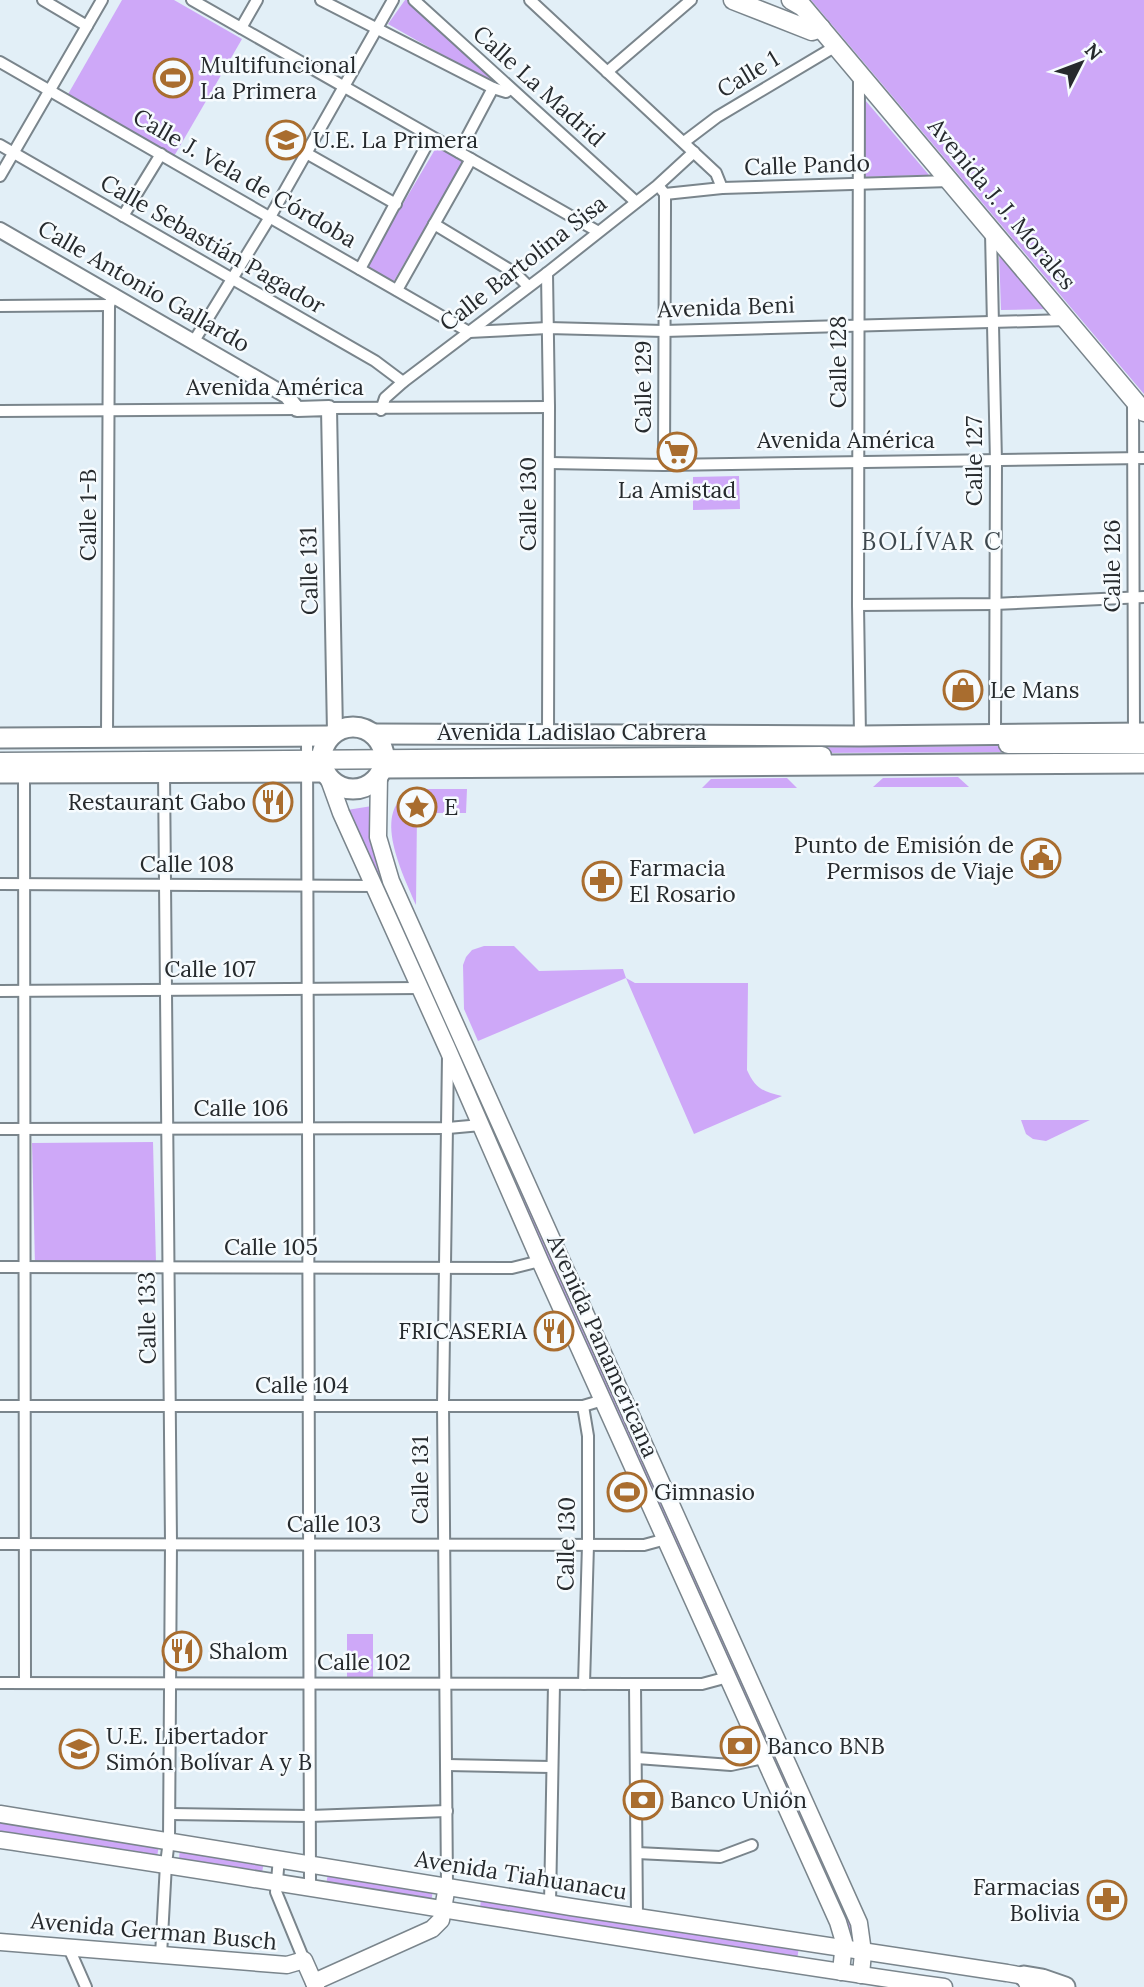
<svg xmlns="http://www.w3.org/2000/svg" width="1144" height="1987" viewBox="0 0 1144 1987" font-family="Lora,serif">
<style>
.green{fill:#cea8f8}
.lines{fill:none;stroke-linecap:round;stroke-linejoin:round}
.minor-casing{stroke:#7a858c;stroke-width:14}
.tertiary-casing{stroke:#7a858c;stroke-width:18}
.secondary-casing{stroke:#7a858c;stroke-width:19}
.primary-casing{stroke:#7a858c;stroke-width:21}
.trunk-casing{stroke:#7a858c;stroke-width:23}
.minor{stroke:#fff;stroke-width:10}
.tertiary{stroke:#fff;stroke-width:14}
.secondary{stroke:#fff;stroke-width:16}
.primary{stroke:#fff;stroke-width:18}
.trunk{stroke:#fff;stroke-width:19}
.labels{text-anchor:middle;stroke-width:5;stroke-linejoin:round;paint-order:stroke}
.poi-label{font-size:23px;fill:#262a2d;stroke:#f6fbfe;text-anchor:start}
.street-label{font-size:23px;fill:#262a2d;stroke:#f6fbfe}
.neighbourhood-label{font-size:24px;letter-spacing:2px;fill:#3e484e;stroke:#f6fbfe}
</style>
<rect width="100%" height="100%" fill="#e2eff7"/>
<g class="green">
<polygon points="122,0 174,0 242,39 173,158 67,96"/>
<polygon points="405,0 410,0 496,78 492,83 388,24"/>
<polygon points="811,0 1144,0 1144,394"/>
<polygon points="865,100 929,175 864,177"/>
<polygon points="437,146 463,162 391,286 364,270"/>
<polygon points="999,252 1048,309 1001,310"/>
<polygon points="739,476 740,509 693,510 693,477"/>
<polygon points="1010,746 1010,752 410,755 410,750"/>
<polygon points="958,777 969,787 873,787 883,778"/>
<polygon points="787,778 797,788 702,788 711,779"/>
<path d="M 421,789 L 467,789 L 466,813 L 417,813 L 416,905 C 403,874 365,801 421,789 Z"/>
<polygon points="372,806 372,827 857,1929 851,1932 347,810"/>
<path d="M 484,946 L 514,946 L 539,971 L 623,969 L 626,978 L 635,983 L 748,983 L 747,1070 C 755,1088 763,1092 782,1096 L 694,1134 L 626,978 L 478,1041 L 464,1009 L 463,965 L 466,957 L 472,950 Z"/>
<polygon points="1021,1120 1090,1120 1046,1141 1033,1139 1026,1134"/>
<polygon points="153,1142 156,1263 35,1265 32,1143"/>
<rect x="347" y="1634" width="26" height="44"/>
<polygon points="0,1819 159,1845 157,1857 0,1832"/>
<polygon points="180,1847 264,1861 262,1873 179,1859"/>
<polygon points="328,1873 433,1890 431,1903 326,1885"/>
<polygon points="481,1898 799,1948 797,1959 480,1909"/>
</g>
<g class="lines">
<defs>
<g id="minor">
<polyline points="43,0 87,26"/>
<polyline points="192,0 597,231"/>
<polyline points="321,0 493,88 506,92 510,89"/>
<polyline points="414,0 636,202"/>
<polyline points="530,0 716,173 722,188"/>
<polyline points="241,28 257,0"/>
<polyline points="0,62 469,332 548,328 664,331 1067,320"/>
<polyline points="607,72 691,0"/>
<polyline points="859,73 858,605 860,736"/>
<polyline points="684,142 717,117 836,46"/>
<polyline points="0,145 375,361 403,382"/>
<polyline points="459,152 493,88"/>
<polyline points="306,153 396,204"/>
<polyline points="0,176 102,0"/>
<polyline points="661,189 665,194 665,207 664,465"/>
<polyline points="665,194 722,188 950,181"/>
<polyline points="123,216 161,154"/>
<polyline points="434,224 515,273 528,286"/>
<polyline points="991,233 996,462 995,734"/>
<polyline points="360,269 431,137"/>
<polyline points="547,273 549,407 548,734"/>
<polyline points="397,290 471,159"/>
<polyline points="0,306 109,305"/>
<polyline points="194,341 270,217 393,0"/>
<polyline points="1133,399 1134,733"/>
<polyline points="329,408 549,407"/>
<polyline points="381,410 385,398 403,382 547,273 657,186 694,152"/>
<polyline points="0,411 297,409"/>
<polyline points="549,463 664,465 1144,458"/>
<polyline points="858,605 994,604 1144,597"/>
<polyline points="307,736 310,1887"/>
<polyline points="107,737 109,305 114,294"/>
<polyline points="24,773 25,1683"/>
<polyline points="0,884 373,886"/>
<polyline points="0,991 420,988"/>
<polyline points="0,1129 448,1128 481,1125"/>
<polyline points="0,1267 512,1268 540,1261"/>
<polyline points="0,1406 583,1406 603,1400"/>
<polyline points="583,1406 588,1436 588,1545 584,1684"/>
<polyline points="0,1544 644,1545 666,1539"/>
<polyline points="0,1683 635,1684 702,1684 728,1677"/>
<polyline points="635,1684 637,1917"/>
<polyline points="637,1758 731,1765 763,1758"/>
<polyline points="447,1765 551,1767"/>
<polyline points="170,1814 310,1816 447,1811"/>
<polyline points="637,1853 720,1857 752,1845"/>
<polyline points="279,1858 276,1892 304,1960"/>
<polyline points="447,1886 443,1404 448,1056"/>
<polyline points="550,1904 554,1684"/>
<polyline points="68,1946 86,1987"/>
<polyline points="161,1955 166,1864 169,1840 171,1543 164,772"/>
</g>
<polyline id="tertiary" points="0,230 287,396 297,409 329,408 335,733"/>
<g id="secondary">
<polyline points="379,775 378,837 391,881 859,1923 863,1952 861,1975"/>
<polyline points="328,777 341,813 448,1050 540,1261 838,1922 844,1942 841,1972"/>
<polyline points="0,1814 571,1907 1007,1973 1024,1976 1029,1987"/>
<path d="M 0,1840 C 315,1886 629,1942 944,1987"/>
<polyline points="0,1942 287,1965 304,1960 316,1987"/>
<polyline points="314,1982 432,1929 441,1920 447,1886"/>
</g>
<g id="primary">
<polyline points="733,0 812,31 821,28"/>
<polyline points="791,0 803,7 1144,412"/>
<polyline points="1008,744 1144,744"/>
<polyline points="0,762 822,756"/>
</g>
<g id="trunk">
<circle cx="353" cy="758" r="31"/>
<polyline points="373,734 860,736 1144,733"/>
<polyline points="0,738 330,736"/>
<polyline points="382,768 1144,763"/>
<polyline points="0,773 325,772"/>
<polyline points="1024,1976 1042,1979 1065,1987"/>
</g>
</defs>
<use href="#minor" class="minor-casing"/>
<use href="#tertiary" class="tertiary-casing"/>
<use href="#secondary" class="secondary-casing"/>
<use href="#primary" class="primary-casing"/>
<use href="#trunk" class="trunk-casing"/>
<use href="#minor" class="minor"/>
<use href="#tertiary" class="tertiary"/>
<use href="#secondary" class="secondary"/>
<use href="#primary" class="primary"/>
<use href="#trunk" class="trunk"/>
</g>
<defs>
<symbol id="stadium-ring" viewBox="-11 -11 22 22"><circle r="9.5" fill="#f6fbfe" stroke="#a96d2f" stroke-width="1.5"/><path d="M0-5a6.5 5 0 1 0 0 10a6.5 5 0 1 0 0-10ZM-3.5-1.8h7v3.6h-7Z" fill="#a96d2f"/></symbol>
<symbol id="school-ring" viewBox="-11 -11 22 22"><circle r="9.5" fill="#f6fbfe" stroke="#a96d2f" stroke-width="1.5"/><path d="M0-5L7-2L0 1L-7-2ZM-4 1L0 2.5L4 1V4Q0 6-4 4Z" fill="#a96d2f"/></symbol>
<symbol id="supermarket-ring" viewBox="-11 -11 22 22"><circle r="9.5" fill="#f6fbfe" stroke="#a96d2f" stroke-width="1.5"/><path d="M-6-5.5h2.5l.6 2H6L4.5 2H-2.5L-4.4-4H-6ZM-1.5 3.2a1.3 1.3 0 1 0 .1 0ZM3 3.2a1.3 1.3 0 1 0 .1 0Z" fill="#a96d2f"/></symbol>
<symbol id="shop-ring" viewBox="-11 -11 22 22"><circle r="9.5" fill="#f6fbfe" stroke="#a96d2f" stroke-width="1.5"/><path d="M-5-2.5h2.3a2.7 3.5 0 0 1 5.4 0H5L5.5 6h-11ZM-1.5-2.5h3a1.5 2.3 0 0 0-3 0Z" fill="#a96d2f"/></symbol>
<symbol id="restaurant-ring" viewBox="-11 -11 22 22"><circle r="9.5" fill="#f6fbfe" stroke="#a96d2f" stroke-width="1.5"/><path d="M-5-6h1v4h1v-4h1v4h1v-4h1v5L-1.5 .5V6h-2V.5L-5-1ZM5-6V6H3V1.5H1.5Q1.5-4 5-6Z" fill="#a96d2f"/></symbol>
<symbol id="sight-ring" viewBox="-11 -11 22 22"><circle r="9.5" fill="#f6fbfe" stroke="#a96d2f" stroke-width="1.5"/><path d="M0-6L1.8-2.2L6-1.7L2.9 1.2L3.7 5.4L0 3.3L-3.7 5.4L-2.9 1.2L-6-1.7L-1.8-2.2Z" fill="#a96d2f"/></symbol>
<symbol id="civic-ring" viewBox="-11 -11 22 22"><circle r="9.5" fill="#f6fbfe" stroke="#a96d2f" stroke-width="1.5"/><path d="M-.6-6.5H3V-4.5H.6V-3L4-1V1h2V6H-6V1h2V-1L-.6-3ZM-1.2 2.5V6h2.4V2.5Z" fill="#a96d2f"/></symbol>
<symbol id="pharmacy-ring" viewBox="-11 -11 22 22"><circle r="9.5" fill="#f6fbfe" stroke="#a96d2f" stroke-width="1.5"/><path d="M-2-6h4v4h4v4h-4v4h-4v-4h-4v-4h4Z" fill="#a96d2f"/></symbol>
<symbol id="bank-ring" viewBox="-11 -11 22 22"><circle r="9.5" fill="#f6fbfe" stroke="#a96d2f" stroke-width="1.5"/><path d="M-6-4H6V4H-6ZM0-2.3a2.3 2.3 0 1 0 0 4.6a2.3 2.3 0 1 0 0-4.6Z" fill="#a96d2f"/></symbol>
</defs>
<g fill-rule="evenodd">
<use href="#stadium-ring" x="151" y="56" width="44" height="44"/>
<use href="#school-ring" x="264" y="118" width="44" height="44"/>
<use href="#supermarket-ring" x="655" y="430" width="44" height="44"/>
<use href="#shop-ring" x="941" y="668" width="44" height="44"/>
<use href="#restaurant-ring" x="251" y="780" width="44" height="44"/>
<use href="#sight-ring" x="395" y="785" width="44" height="44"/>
<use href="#civic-ring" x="1019" y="836" width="44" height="44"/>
<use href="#pharmacy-ring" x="580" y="859" width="44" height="44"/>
<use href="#restaurant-ring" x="532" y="1309" width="44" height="44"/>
<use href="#stadium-ring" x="605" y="1470" width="44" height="44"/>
<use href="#restaurant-ring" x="160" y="1629" width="44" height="44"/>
<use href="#bank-ring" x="718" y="1724" width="44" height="44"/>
<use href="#school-ring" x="57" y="1727" width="44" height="44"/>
<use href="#bank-ring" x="621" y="1778" width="44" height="44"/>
<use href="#pharmacy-ring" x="1085" y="1878" width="44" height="44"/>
</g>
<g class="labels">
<g class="poi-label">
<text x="200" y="73">Multifuncional<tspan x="200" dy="26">La Primera</tspan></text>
<text x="313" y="148">U.E. La Primera</text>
<text x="677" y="498" text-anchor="middle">La Amistad</text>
<text x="990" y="698">Le Mans</text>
<text x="246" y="810" text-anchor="end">Restaurant Gabo</text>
<text x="444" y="815">E</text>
<text x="1014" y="853" text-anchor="end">Punto de Emisión de<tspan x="1014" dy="26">Permisos de Viaje</tspan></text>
<text x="629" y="876">Farmacia<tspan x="629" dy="26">El Rosario</tspan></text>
<text x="527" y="1339" text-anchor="end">FRICASERIA</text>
<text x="654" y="1500">Gimnasio</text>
<text x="209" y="1659">Shalom</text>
<text x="106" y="1744">U.E. Libertador<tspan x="106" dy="26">Simón Bolívar A y B</tspan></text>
<text x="767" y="1754">Banco BNB</text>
<text x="670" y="1808">Banco Unión</text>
<text x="1080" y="1895" text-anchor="end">Farmacias<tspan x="1080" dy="26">Bolivia</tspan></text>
</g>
<g class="street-label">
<text transform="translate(748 74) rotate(-31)" y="8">Calle 1</text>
<text transform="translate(539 86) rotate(42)" y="8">Calle La Madrid</text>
<text transform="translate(807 165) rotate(-2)" y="8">Calle Pando</text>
<text transform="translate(245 178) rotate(30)" y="8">Calle J. Vela de Córdoba</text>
<text transform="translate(1002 204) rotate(50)" y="8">Avenida J. J. Morales</text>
<text transform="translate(213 244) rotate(30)" y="8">Calle Sebastián Pagador</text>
<text transform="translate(523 263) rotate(-38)" y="8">Calle Bartolina Sisa</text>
<text transform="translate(144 286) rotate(30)" y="8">Calle Antonio Gallardo</text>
<text transform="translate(726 307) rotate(-2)" y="8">Avenida Beni</text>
<text transform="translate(838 362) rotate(-90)" y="8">Calle 128</text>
<text x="275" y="395">Avenida América</text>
<text transform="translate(643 387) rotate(-90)" y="8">Calle 129</text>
<text x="846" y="448">Avenida América</text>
<text transform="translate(974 461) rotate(-90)" y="8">Calle 127</text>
<text transform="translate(528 504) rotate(-90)" y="8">Calle 130</text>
<text transform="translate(88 515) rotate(-90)" y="8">Calle 1-B</text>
<text transform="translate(1112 566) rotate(-90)" y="8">Calle 126</text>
<text transform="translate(309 571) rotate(-91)" y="8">Calle 131</text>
<text x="572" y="740">Avenida Ladislao Cabrera</text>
<text x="187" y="872">Calle 108</text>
<text x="210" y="977">Calle 107</text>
<text x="241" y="1116">Calle 106</text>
<text x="271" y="1255">Calle 105</text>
<text transform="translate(147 1318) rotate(-91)" y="8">Calle 133</text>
<text transform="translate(603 1346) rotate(66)" y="8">Avenida Panamericana</text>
<text x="302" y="1393">Calle 104</text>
<text transform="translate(420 1480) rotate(-90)" y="8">Calle 131</text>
<text x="334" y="1532">Calle 103</text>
<text transform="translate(566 1544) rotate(-89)" y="8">Calle 130</text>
<text x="364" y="1670">Calle 102</text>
<text transform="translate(521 1875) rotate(9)" y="8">Avenida Tiahuanacu</text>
<text transform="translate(154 1931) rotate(5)" y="8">Avenida German Busch</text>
</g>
<g class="neighbourhood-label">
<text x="932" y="550">BOLÍVAR C</text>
</g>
</g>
<g transform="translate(1081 63) rotate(48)" stroke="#f6fbfe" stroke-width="5" paint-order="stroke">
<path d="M0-5L12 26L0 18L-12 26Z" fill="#262a2d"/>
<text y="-10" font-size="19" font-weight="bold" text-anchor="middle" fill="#262a2d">N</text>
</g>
</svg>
